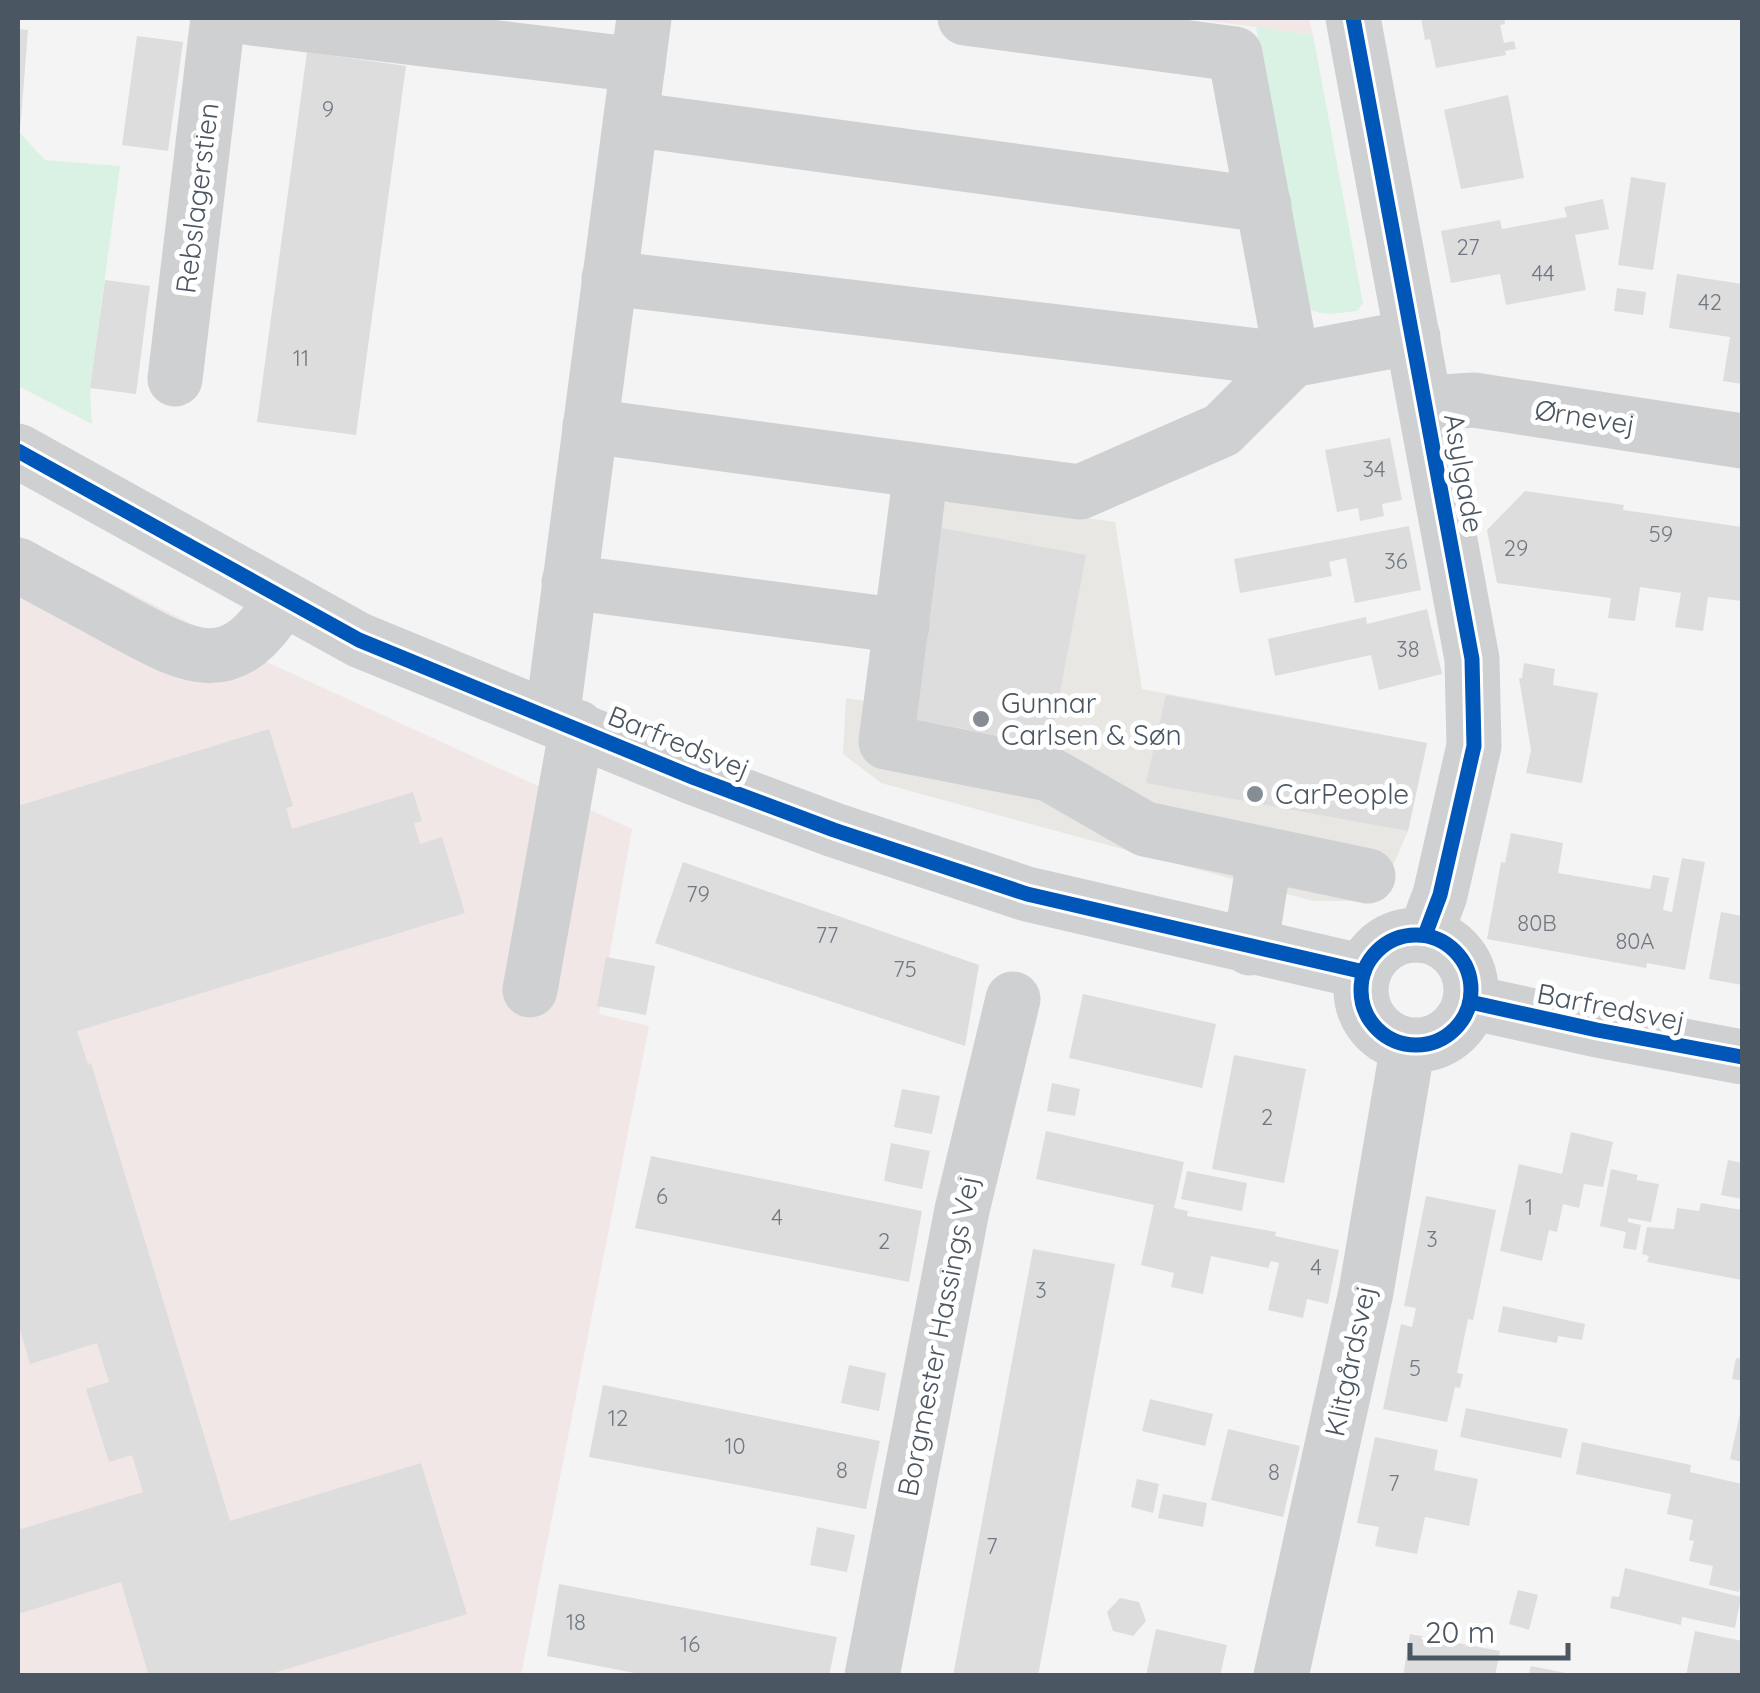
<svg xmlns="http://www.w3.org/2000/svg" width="1760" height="1693" viewBox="0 0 1760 1693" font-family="Quicksand,sans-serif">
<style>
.commercial{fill:#e8e7e3}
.medical{fill:#f1e7e6}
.green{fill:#d9f2e3}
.building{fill:#ddddde}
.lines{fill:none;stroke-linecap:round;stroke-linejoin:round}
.minor{stroke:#ced0d2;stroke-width:55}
.cycleway-casing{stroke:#fff;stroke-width:21}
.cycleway{stroke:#0057b8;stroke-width:15}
.poi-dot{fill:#868d94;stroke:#fff;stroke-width:4}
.labels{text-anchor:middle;stroke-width:10;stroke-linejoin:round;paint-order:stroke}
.number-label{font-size:22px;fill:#707881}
.street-label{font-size:28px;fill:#4a5661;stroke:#fff}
.poi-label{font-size:28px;fill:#4a5661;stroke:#fff;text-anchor:start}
</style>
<rect width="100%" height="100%" fill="#f4f4f4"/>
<polygon class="commercial" points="952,499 1115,522 1142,689 1427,743 1408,831 1388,877 1372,894 1351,901 1313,901 881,783 843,754 846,698 896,706 932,510"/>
<g class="medical">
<polygon points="1188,18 1309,18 1313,35 1256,27"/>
<polygon points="18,536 271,664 632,829 599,1014 649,1026 521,1675 18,1675"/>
</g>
<g class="green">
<path d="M 1256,27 L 1313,35 L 1363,303 L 1357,311 C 1337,313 1320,318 1304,305 Z"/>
<polygon points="18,131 45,160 120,166 90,388 92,424 18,386"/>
</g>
<g class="building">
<polygon points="1421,18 1504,18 1505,24 1500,25 1504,43 1514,41 1516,49 1505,51 1506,55 1436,68 1430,39 1425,40"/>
<polygon points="18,29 28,30 20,131 18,131"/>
<polygon points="137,36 183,42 168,151 122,145"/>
<polygon points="307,52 406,66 356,435 257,422"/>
<polygon points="1508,95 1524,178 1461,189 1444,110"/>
<polygon points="1631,177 1666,183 1653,270 1618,265"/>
<polygon points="1603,199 1609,229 1575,235 1586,290 1506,305 1500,274 1451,283 1441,231 1500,220 1502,229 1567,217 1564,207"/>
<polygon points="1677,274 1742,284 1742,384 1723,381 1730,337 1669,328"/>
<polygon points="105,280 150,286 136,394 90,388"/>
<polygon points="1617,288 1646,292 1643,315 1614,311"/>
<polygon points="1390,438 1402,500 1382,504 1384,516 1360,521 1358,508 1337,512 1325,450"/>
<polygon points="1525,491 1624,505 1623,510 1742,527 1742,601 1708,597 1703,631 1675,627 1681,593 1640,587 1635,621 1608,618 1611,598 1497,583 1487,530"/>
<polygon points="1409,526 1421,590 1355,603 1346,558 1329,562 1332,576 1240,593 1234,559"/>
<polygon points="941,528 1086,555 1050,745 906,718"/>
<polygon points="1427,609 1442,674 1379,690 1371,655 1275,676 1268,639 1366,617 1367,624"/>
<polygon points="1524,663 1555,669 1553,685 1598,693 1582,783 1526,773 1531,750 1519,678 1522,678"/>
<polygon points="1166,695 1427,743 1408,831 1146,783"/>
<polygon points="269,729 293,806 286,808 292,829 413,792 422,821 414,823 420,844 442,837 465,913 77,1031 88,1064 91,1063 230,1521 421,1463 467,1614 264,1676 149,1676 121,1582 18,1614 18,1530 143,1492 132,1455 109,1462 86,1389 109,1382 97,1343 30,1364 18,1323 18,806"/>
<polygon points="1511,833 1563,843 1558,873 1650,889 1653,875 1669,878 1663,910 1672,912 1682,858 1705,862 1685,970 1647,963 1646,968 1487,939 1501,862 1505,863"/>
<polygon points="683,862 979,965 965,1046 655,943"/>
<polygon points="1721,912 1742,916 1742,985 1709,979"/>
<polygon points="606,957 655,966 646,1015 597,1006"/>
<polygon points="1083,994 1216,1024 1202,1088 1069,1058"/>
<polygon points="1234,1055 1306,1069 1284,1183 1212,1169"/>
<polygon points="1052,1083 1080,1089 1075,1116 1047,1111"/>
<polygon points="902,1089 940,1096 932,1134 894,1127"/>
<polygon points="1046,1131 1184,1162 1174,1208 1188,1211 1187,1216 1276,1232 1275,1236 1339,1250 1328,1304 1307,1299 1303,1318 1268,1310 1279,1263 1271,1261 1268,1268 1211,1256 1203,1294 1171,1287 1174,1273 1141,1265 1154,1205 1036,1179"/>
<polygon points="1571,1132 1613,1142 1603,1187 1584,1184 1579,1208 1563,1204 1557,1232 1549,1230 1542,1261 1500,1251 1519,1164 1562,1174"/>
<polygon points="891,1143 930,1151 922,1189 884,1181"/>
<polygon points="651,1156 922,1211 909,1282 635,1228"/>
<polygon points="1728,1160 1742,1163 1742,1199 1721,1195"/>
<polygon points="1611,1169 1638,1175 1636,1180 1659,1184 1651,1222 1628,1218 1628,1222 1641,1225 1636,1250 1623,1248 1626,1232 1600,1226"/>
<polygon points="1187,1171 1247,1183 1242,1211 1181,1199"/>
<polygon points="1426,1196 1496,1210 1473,1320 1468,1319 1457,1373 1463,1374 1460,1388 1455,1387 1447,1422 1383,1409 1401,1324 1412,1327 1416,1308 1404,1306"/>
<polygon points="1701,1203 1742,1210 1742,1280 1647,1262 1649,1256 1642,1254 1647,1227 1674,1229 1677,1208 1699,1211"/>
<polygon points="1033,1249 1115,1264 1038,1676 953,1676"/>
<polygon points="1503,1306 1585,1324 1582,1340 1558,1336 1557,1343 1498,1332"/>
<polygon points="1736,1358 1742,1359 1742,1381 1732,1379"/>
<polygon points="849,1365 886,1373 879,1411 841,1403"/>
<polygon points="603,1385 880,1441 866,1509 589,1457"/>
<polygon points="1150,1399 1213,1414 1205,1446 1142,1431"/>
<polygon points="1466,1408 1568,1429 1561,1458 1460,1437"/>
<polygon points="1741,1409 1742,1410 1742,1462 1730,1459"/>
<polygon points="1228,1429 1300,1446 1283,1517 1211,1500"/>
<polygon points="1375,1437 1438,1450 1434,1470 1478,1479 1469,1526 1425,1517 1417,1554 1375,1546 1379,1527 1357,1523"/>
<polygon points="1582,1442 1691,1465 1690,1472 1742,1484 1742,1579 1739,1592 1709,1585 1713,1566 1689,1561 1694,1541 1689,1540 1693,1520 1667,1514 1671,1494 1576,1474"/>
<polygon points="1137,1479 1159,1484 1153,1513 1131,1507"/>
<polygon points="1163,1494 1207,1503 1203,1527 1158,1518"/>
<polygon points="817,1527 855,1535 847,1572 810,1565"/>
<polygon points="1625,1568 1741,1597 1735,1628 1682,1617 1681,1625 1610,1608 1612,1596 1619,1597"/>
<polygon points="559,1584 837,1637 829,1676 650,1676 547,1656"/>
<polygon points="1518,1590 1538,1595 1529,1630 1509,1624"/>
<polygon points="1120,1598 1139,1602 1146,1621 1133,1636 1113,1631 1107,1612"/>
<polygon points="1156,1629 1227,1645 1220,1676 1146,1676"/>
<polygon points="1695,1631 1742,1641 1742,1676 1686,1676"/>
<polygon points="1410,1634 1500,1651 1495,1676 1403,1676"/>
<polygon points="1531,1666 1571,1674 1571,1676 1528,1676"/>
</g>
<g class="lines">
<g class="minor">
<polyline points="251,18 638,65"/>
<polyline points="1353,18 1472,659 1474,746 1440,895 1425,935"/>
<polyline points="631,119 1264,205"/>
<polyline points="609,278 1292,360 1413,337"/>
<polyline points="175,379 218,18"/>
<polyline points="1426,403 1474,400 1742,441"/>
<polyline points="590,426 1080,492 1222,430 1292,360 1235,54 965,18"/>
<polyline points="18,451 359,640 695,778 834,830 1027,894 1364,972"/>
<polyline points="921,471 886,742 1049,774 1145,829 1368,876"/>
<path d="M 18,565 C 52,584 87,602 121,621 C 193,660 233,682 283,598"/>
<polyline points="569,582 902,626"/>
<polyline points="552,719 644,18"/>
<circle cx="1416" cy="990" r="55"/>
<polyline points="1250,948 1265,855"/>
<polyline points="530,990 577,727"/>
<polyline points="1470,1002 1597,1030 1742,1057"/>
<polyline points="872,1676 962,1210 1013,999"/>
<polyline points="1281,1676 1366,1292 1408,1045"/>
</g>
<defs>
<g id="cycleway">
<polyline points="1353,18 1472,659 1474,746 1440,895 1425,935"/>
<polyline points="18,451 359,640 695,778 834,830 1027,894 1364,972"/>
<circle cx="1416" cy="990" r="55"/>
<polyline points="1470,1002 1597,1030 1742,1057"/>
</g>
</defs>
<use href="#cycleway" class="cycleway-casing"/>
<use href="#cycleway" class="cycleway"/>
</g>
<g class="poi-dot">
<circle cx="981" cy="719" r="10"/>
<circle cx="1255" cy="794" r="10"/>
</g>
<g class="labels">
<g class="number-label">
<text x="328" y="117">9</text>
<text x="1468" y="255">27</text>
<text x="1543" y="281">44</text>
<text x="1710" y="310">42</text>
<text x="301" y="366">11</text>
<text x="1374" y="477">34</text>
<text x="1661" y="542">59</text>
<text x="1516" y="556">29</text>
<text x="1396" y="569">36</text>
<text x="1408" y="657">38</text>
<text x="698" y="902">79</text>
<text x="1537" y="931">80B</text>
<text x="827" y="943">77</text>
<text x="1635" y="949">80A</text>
<text x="905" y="977">75</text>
<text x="1267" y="1125">2</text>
<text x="662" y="1204">6</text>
<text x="1529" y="1215">1</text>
<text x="777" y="1225">4</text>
<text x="1432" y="1247">3</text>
<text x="884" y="1249">2</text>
<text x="1316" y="1275">4</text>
<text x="1041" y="1298">3</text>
<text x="1415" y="1376">5</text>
<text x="618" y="1426">12</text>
<text x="735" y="1454">10</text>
<text x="842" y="1478">8</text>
<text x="1274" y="1480">8</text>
<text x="1394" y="1491">7</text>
<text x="992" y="1554">7</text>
<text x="576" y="1630">18</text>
<text x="690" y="1652">16</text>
</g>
<g class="street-label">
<text transform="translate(197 198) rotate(-83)" y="10">Rebslagerstien</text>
<text transform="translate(1585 417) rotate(9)" y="10">Ørnevej</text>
<text transform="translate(1464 473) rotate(80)" y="10">Asylgade</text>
<text transform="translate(679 742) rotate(22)" y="10">Barfredsvej</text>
<text transform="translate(1611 1007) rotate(11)" y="10">Barfredsvej</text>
<text transform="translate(938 1336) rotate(-79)" y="10">Borgmester Hassings Vej</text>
<text transform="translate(1350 1361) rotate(-78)" y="10">Klitgårdsvej</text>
</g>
<g class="poi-label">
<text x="1001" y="713">Gunnar<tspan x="1001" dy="32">Carlsen &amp; Søn</tspan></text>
<text x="1275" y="804">CarPeople</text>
</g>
</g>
<rect width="1760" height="1693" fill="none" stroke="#4a5661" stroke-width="40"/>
<path d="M1410 1643v15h158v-15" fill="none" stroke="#4a5661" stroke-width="5"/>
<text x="1425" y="1643" font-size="30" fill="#4a5661" stroke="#ffffff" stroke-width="8" paint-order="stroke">20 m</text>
</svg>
